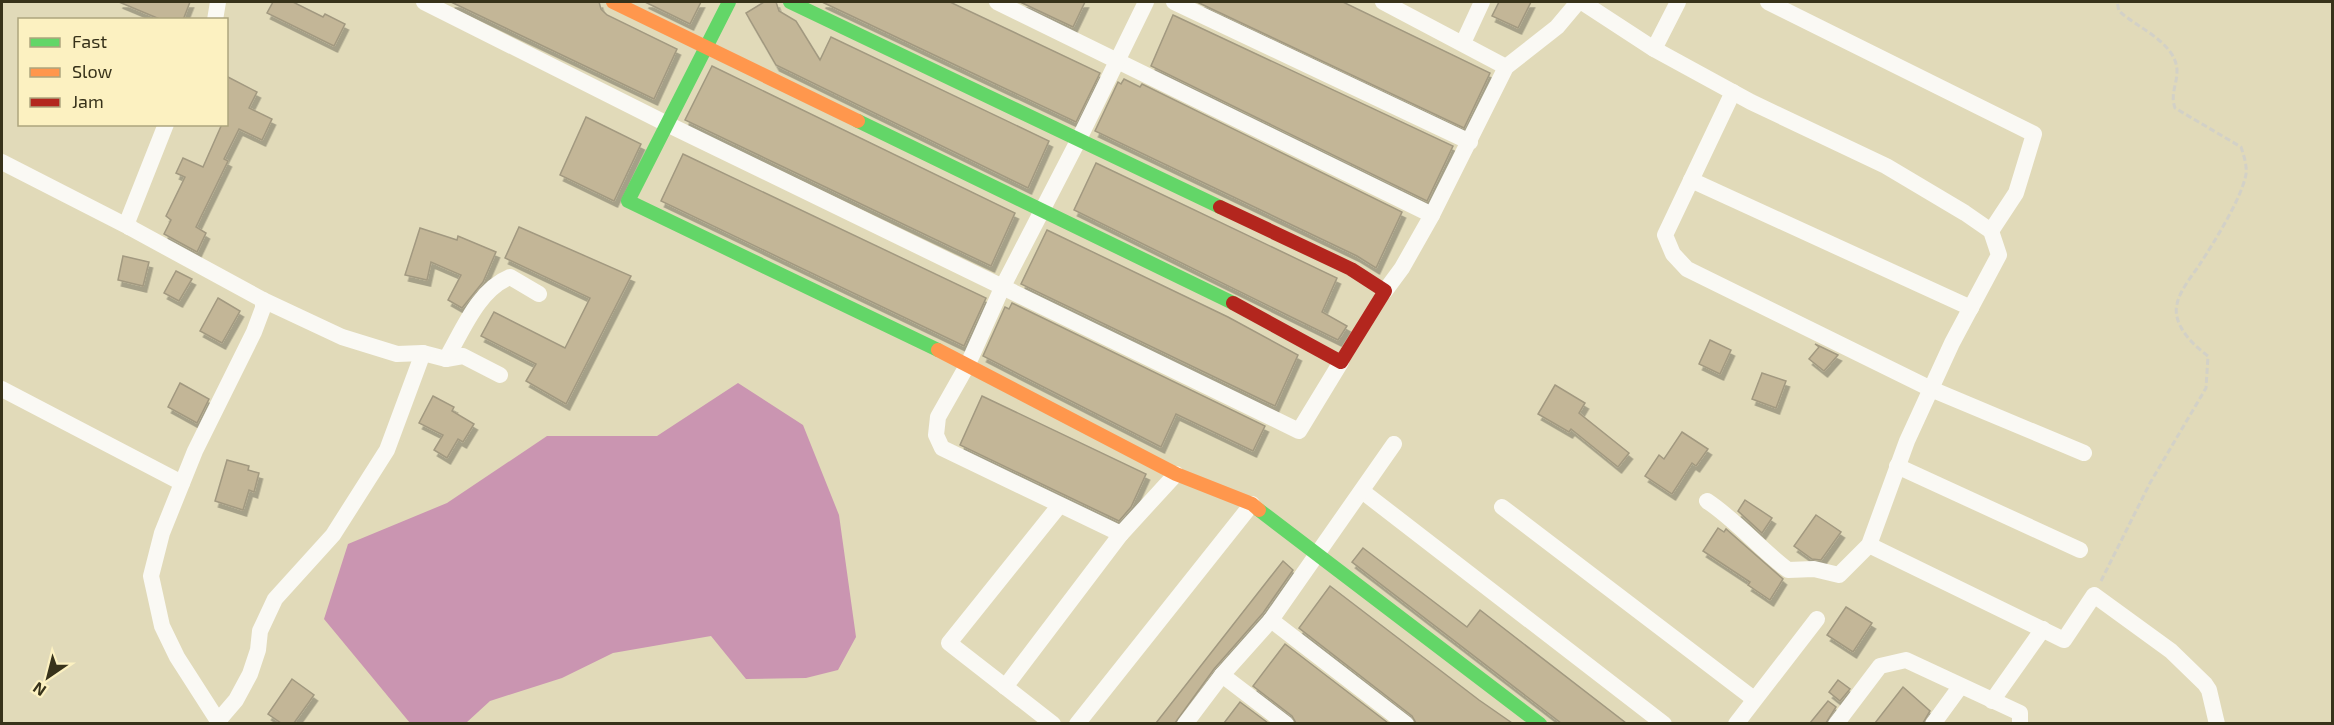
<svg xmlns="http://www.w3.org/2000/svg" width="2334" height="725" viewBox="0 0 2334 725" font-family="'Exo 2',sans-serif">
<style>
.water{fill:#ca95b1}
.building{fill:#c3b697;stroke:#a29980;stroke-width:1.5;filter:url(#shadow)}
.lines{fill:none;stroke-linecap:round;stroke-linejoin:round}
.path{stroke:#d3d1c7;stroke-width:3;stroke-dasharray:6 3;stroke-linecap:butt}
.street{stroke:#faf9f4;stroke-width:16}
.fast{stroke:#63d668;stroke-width:14}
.slow{stroke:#ff974d;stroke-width:14}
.jam{stroke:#b3261e;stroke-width:14}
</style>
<defs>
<filter id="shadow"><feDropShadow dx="3.5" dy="6" stdDeviation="0" flood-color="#0004"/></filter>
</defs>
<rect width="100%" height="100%" fill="#e1dab9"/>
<polygon class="water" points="738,383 803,425 839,515 856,637 838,670 806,678 746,679 711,636 613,653 562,678 490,701 466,723 410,723 324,619 348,544 447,503 547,436 657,436"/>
<g class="building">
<polygon points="119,2 190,2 183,20 162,20"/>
<polygon points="273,2 293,2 323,17 325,14 345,24 334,46 267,13"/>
<polygon points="451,2 599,2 601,9 607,15 677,49 654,99"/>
<polygon points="645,2 701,2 690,24"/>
<polygon points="764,2 776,2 779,11 796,21 820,60 831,37 1049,141 1028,188 776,65 746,13"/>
<polygon points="822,2 950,2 1100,73 1076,122"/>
<polygon points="1020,2 1085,2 1073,27"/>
<polygon points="1197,2 1343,2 1490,73 1464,128"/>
<polygon points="1499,2 1531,2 1518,28 1492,16"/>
<polygon points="1173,15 1453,146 1427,201 1151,66"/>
<polygon points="712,66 1015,213 991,266 685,120"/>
<polygon points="226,76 257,92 249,108 272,119 262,140 239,129 224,159 228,161 196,227 206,233 197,252 164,234 171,220 166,216 185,177 176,173 183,158 203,167 222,124 226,124"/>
<polygon points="1124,79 1140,87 1142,84 1402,212 1376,268 1357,256 1095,131 1118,82 1121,84"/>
<polygon points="586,117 641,144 614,201 560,175"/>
<polygon points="683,154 986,298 964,346 661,201"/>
<polygon points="1096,163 1337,278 1322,312 1347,326 1338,340 1074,210"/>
<polygon points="519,227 631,276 566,404 526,381 536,364 481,336 494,312 565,348 590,298 505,258"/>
<polygon points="420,228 457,240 458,236 496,252 483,282 462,308 448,300 461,275 431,262 427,280 405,275"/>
<polygon points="1047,230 1228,317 1298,355 1275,406 1021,284"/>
<polygon points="123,256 149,262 143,286 118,280"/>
<polygon points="176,271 192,279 179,301 164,293"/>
<polygon points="218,298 240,311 222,343 200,331"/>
<polygon points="1012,303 1265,426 1253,451 1176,414 1161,447 983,356 1005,307 1009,309"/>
<polygon points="1710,340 1731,350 1720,374 1699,364"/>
<polygon points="1815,344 1838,355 1824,371 1809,359 1819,347"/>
<polygon points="1762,373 1786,381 1776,408 1752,399"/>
<polygon points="180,383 209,399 197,423 168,407"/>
<polygon points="1555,385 1585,403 1579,413 1629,453 1618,467 1571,429 1569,432 1538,414"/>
<polygon points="433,396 454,407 452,411 474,424 463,442 458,439 447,458 434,450 443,435 419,423"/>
<polygon points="982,396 1146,474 1131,507 1119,521 960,445"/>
<polygon points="1682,432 1708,449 1696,466 1692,463 1672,494 1645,476 1659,455 1664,459"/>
<polygon points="227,460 249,466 248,470 259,473 254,492 249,490 243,510 215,501"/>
<polygon points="1745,500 1772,518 1762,533 1738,511"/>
<polygon points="1816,515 1841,532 1821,560 1812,559 1794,546"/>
<polygon points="1718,528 1724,532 1726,529 1783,579 1770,600 1748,585 1750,582 1703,551"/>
<polygon points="1363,548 1467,627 1480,610 1626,723 1561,723 1352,562"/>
<polygon points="1283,561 1293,570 1263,613 1214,669 1175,723 1156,723"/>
<polygon points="1330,586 1479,700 1512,723 1416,723 1412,716 1299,628"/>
<polygon points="1846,607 1872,623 1853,652 1827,635"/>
<polygon points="1285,644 1388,723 1296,723 1292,716 1253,686"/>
<polygon points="292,679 314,695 294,723 281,723 268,714"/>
<polygon points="1838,680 1850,689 1840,701 1829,692"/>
<polygon points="1903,687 1930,711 1923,723 1875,723"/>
<polygon points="1828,701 1836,707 1826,723 1810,723"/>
<polygon points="1240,702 1268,723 1224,723"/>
</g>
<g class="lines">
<path class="path" d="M 2101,581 L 2150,483 L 2206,388 L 2208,356 C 2193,345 2172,325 2177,304 C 2180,290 2192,276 2200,264 C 2213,244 2242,198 2246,174 C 2247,165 2244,156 2241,147 L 2175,108 C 2170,94 2177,85 2177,71 C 2177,43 2136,27 2119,11 L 2117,2"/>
<g class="street">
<polyline points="424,2 667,124 1299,431 1341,362"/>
<polyline points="997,2 1432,215"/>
<polyline points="1146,2 1079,139 1002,288 968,364 938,417 936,435 942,448 1121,534 1176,474"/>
<polyline points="1174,2 1470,142"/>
<polyline points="1383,2 1506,67"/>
<path d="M 1582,2 L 1654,49 L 1751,102 L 1886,166 L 1965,213 L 1991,231 L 1999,255 L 1952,343 L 1907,441 L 1869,545 L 1839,575 L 1814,569 L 1788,570 C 1759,548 1737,521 1707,501"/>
<polyline points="1768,2 2034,134 2016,193 1991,231"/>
<polyline points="215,20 218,2"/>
<polyline points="1463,43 1482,2"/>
<polyline points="1654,49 1678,2"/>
<polyline points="1733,92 1665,235 1673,254 1687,269 1931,389 2084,453"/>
<polyline points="2,162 129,227 263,300 342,337 397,354 423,353 446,359 463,356 500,375"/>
<polyline points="1691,180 1971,308"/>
<polyline points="129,227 128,220 166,124"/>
<polyline points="1385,291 1402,268 1432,215 1506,67 1557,27 1578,2"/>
<path d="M 446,359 C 463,330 478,290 510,277 L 539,294"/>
<polyline points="2,389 182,483"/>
<polyline points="1897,466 2080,550"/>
<polyline points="1362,491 1664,724"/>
<polyline points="1502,507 1754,699"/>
<polyline points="1869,545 2064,640 2094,595 2171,651 2205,684 2209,690 2217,724"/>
<polyline points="1271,620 1406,724"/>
<polyline points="1222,675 1286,724"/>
<polyline points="1005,687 1121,534"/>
<polyline points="1992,701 2043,629"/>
<polyline points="218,721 236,700 250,674 258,650 260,631 275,599 333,535 387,450 423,353"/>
<polyline points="220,724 177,657 162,626 151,576 162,533 195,451 254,332 263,308 263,300"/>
<polyline points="1053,724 949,643 1059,506"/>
<polyline points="1077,724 1252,504"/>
<polyline points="1185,724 1222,675 1271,620 1394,444"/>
<polyline points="1736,724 1817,619"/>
<polyline points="1836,724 1880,666 1906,660 2020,713 2020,724"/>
<polyline points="1933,724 1960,687"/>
</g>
<g class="fast">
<polyline points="729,2 628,201 938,350"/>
<polyline points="790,2 1220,207"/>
<polyline points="858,121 1233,303"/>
<polyline points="1259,510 1540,724"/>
</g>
<g class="slow">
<polyline points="613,2 858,121"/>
<polyline points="938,350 1176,474 1252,504 1259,510"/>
</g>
<polyline class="jam" points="1220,207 1351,269 1385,291 1341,362 1233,303"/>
</g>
<rect width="2334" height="725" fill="none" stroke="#37321a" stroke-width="6"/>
<rect x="18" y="18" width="210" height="108" fill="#fcf1c1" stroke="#ada57e" stroke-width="1.5"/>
<rect x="30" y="38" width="30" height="9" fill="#63d668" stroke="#ada57e" stroke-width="1.5"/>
<text x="72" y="48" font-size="18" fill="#37321a">Fast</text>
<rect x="30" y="68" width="30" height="9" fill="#ff974d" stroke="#ada57e" stroke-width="1.5"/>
<text x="72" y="78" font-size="18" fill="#37321a">Slow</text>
<rect x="30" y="98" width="30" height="9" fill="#b3261e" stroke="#ada57e" stroke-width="1.5"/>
<text x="72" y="108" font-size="18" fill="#37321a">Jam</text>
<g transform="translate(48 677) rotate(215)" stroke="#fcf1c1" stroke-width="4.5" paint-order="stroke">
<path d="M0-4.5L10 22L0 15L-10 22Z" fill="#37321a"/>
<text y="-9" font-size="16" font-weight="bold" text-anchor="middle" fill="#37321a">N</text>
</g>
</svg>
